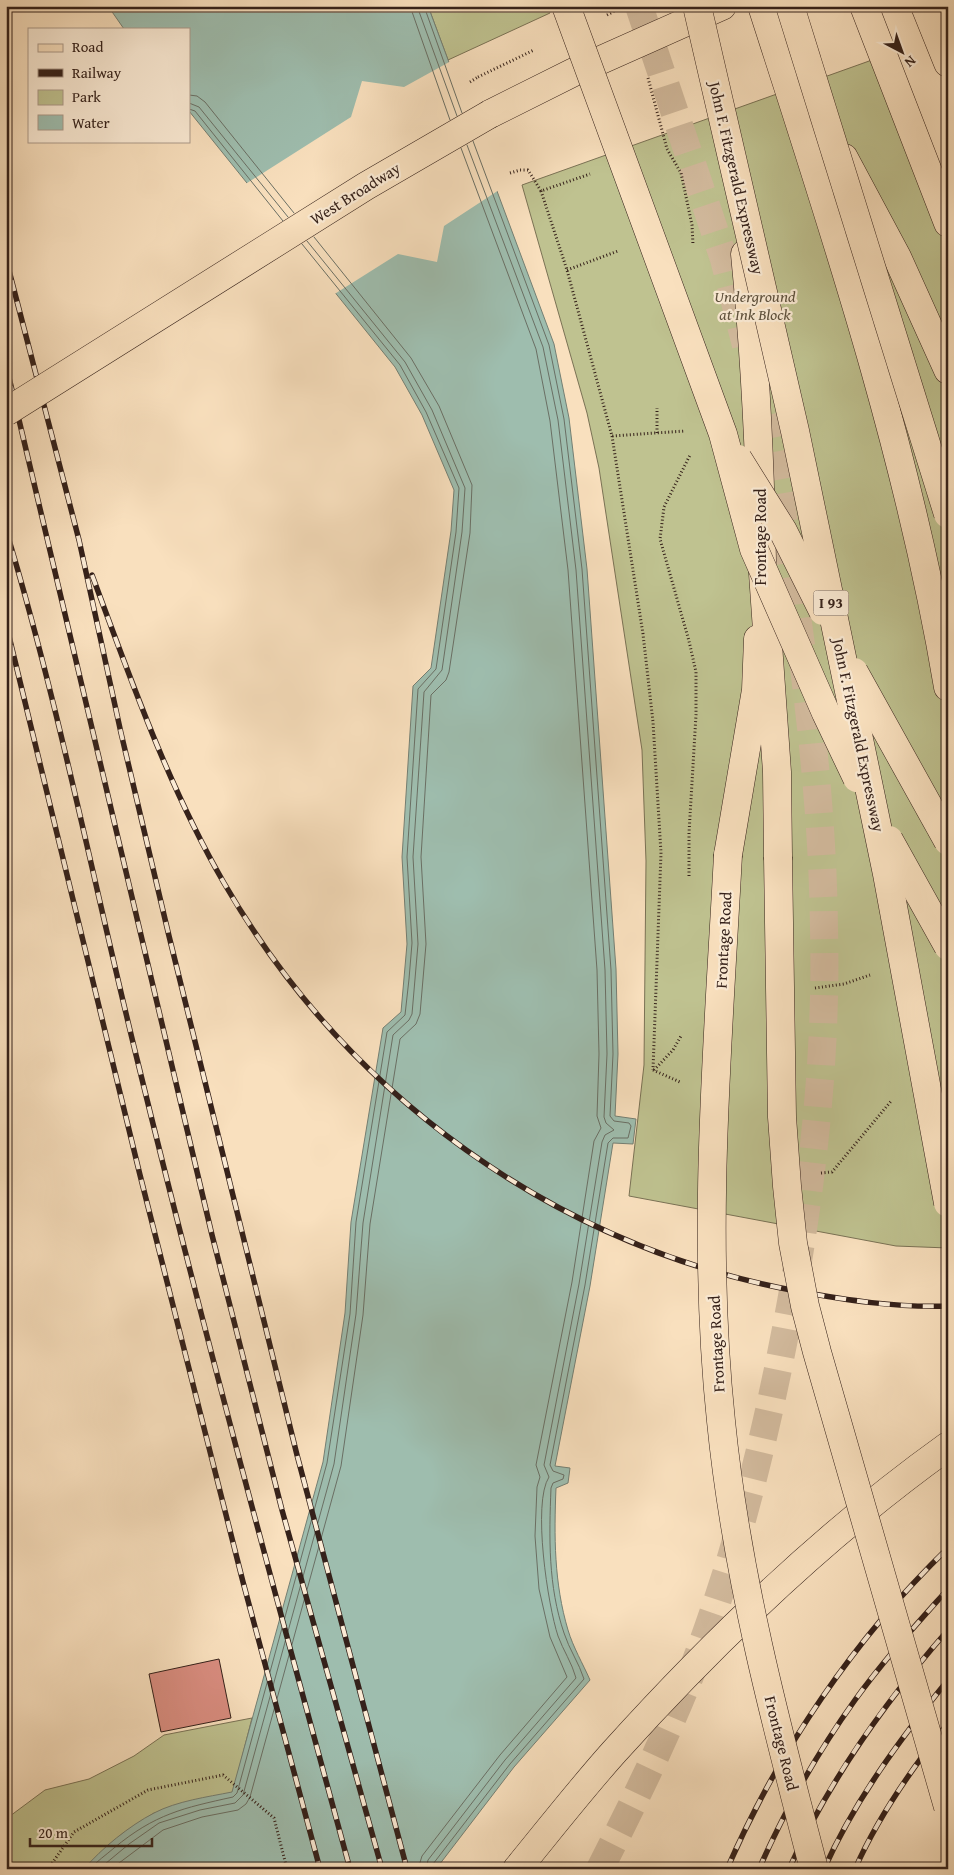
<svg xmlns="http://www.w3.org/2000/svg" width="954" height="1875" viewBox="0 0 954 1875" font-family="'Gentium Book Plus',serif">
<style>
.green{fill:#bfc290;stroke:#7a7255}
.water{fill:#9ebdae;stroke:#747f73}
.pier{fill:#f9e0be}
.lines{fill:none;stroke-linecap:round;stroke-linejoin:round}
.shore{stroke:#6a6f64;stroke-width:1}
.building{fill:#d98d80;stroke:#35211a}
.highway-tunnel{stroke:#d2ba9d;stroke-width:28;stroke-dasharray:28 14;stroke-linecap:butt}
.primary-casing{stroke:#35211a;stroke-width:29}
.highway-casing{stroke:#35211a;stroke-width:29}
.path{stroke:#35211a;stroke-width:3;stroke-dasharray:1 2.5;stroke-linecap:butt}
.primary{stroke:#f9e0be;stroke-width:28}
.highway{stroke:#f9e0be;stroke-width:28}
.rail-casing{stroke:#35211a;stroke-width:5.5}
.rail{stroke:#fbebd5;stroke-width:4;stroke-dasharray:11;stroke-linecap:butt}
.primary-bridge-casing{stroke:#35211a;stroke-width:29;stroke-linecap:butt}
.highway-bridge-casing{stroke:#35211a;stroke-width:29;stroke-linecap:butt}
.path-bridge{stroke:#35211a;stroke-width:3;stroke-dasharray:1 2.5;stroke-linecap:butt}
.primary-bridge{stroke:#f9e0be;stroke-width:28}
.highway-bridge{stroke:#f9e0be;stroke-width:28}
.labels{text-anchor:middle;stroke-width:4.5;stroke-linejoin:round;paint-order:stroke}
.shield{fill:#fbebd5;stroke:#705e52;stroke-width:1}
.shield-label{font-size:15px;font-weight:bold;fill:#35211a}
.street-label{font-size:16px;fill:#35211a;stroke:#fbebd5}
.park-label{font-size:16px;font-style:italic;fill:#5e513d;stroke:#fbebd5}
</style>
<rect width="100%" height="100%" fill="#f9e0be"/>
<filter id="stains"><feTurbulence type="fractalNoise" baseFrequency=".004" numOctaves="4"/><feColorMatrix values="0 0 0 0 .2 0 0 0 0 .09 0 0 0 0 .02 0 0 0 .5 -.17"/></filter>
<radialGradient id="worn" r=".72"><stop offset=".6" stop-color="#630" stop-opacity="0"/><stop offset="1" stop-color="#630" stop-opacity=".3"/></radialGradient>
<g class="green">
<polygon points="428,6 547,6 550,13 448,60"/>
<polygon points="872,60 948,207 948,1248 896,1246 629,1196 644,1065 646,861 642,750 599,468 587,413 522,185"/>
<polygon points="252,1718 238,1773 285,1813 154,1813 122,1834 84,1869 6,1869 6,1819 45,1790 89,1779 134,1756 164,1735"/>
</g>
<path class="water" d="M 108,6 L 428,6 L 554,344 L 569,418 L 587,569 L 616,969 L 618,1054 L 615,1116 L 636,1119 L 633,1144 L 613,1143 L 590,1286 L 555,1466 L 570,1468 L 568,1483 L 556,1488 C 554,1536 554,1583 568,1630 C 573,1647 583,1664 590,1680 L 514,1767 L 436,1869 L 84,1869 C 102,1848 129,1826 154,1813 C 177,1801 207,1797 232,1792 L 323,1462 L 345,1313 L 351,1222 L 383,1028 L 401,1012 L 407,944 L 402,857 L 413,686 L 431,668 L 451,531 L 454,490 L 422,415 L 395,367 L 189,111 L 189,29 L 124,29 Z"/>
<polygon class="pier" points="451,61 499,190 444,226 437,262 398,254 333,295 244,185 351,117 362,81 404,87"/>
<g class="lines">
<g class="shore">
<polyline points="410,6 450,120"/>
<polyline points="417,6 457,116"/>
<polyline points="424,6 462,113"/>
<polyline points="189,95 197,96 205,102 294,213"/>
<polyline points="189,103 199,107 288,217"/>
<polyline points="189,109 195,111 283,221"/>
<path d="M 90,1869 C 97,1861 106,1855 114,1848 C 155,1814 183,1808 233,1797 L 237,1793 L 327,1463 L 350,1314 L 356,1222 L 387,1032 L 405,1015 L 409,979 L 412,943 L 407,857 L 418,689 L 436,669 L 456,532 L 459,488 L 426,412 L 400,365 L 302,244"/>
<polyline points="99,1869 129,1844 159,1823 200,1810 235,1803 243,1795 334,1464 356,1314 363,1223 393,1035 409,1020 412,1014 418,944 413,857 424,692 442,670 462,532 465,488 432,410 405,362 307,241"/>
<polyline points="111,1869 163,1830 202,1817 238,1810 246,1804 250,1797 341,1466 363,1315 370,1224 400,1039 416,1024 420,1014 426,944 421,857 431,695 446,680 449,672 470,533 472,485 439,406 411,358 314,237"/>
<polyline points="418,1869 422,1856 500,1755 567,1677 550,1637 539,1589 535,1536 537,1487 540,1477 536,1465 572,1282 594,1141 601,1128 597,1116 599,1054 597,970 568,570 550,421 536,349 461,148"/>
<path d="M 426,1869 L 428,1860 L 505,1760 L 576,1678 C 572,1663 563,1650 558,1636 C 548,1606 532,1503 549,1477 L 544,1465 L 579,1284 L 602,1142 L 605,1135 L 614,1130 L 606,1123 L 604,1117 L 607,1054 L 605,970 L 576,570 L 558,420 L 543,347 L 467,145"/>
<path d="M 432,1869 L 433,1864 L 510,1764 L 584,1679 C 579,1663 569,1649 564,1633 C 548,1586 549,1537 551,1488 L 553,1483 L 563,1479 L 564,1475 L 553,1471 L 550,1465 L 585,1285 L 608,1143 L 613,1138 L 628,1138 L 631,1126 L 629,1123 L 614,1121 L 610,1116 L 613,1054 L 611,970 L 582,569 L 564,419 L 549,345 L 473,141"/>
</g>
</g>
<polygon class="building" points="219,1659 231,1718 161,1732 149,1674"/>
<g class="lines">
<g class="highway-tunnel">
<polyline points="639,6 724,259 746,345"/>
<path d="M 600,1869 C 636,1798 672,1725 700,1650 C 742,1537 769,1421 791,1302 C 813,1179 827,1055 824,929 C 823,832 813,734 800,638 C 790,564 781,489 764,416"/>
</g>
<defs>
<g id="primary">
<polyline points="490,114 574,72 722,6"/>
<path d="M 745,254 C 755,356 760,458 762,561"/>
<polyline points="728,855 756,690 758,639"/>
</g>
<g id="highway">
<path d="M 762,6 C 834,230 909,454 948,687"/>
<polyline points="864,6 948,223"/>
<polyline points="925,6 948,63"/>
<polyline points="844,158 897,257 948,370"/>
<polyline points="763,573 777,772 778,857"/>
<path d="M 517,1869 C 549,1830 580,1790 614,1752 C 715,1640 825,1534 948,1446"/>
</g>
</defs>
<use href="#primary" class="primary-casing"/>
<use href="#highway" class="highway-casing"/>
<g class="path">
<polyline points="607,15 624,6"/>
<polyline points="478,77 534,50"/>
<polyline points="648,78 667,149 681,173 692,225 693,245"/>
<polyline points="510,173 520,170 528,170 541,191 590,174"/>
<polyline points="541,191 567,270 612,436 685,431"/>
<polyline points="567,270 618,251"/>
<polyline points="657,433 657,408"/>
<polyline points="612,436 643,634 653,722 661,853 653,1070"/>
<polyline points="689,876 689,833 696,715 696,672 689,641 660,539 664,507 690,455"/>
<polyline points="815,988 844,984 870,975"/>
<polyline points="653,1070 680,1082"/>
<polyline points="654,1070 673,1050 681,1036"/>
<polyline points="821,1173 832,1172 892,1100"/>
<polyline points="48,1869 74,1832 148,1790 223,1775 274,1818 287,1869"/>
</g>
<use href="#primary" class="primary"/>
<use href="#highway" class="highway"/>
<defs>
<g id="rail">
<polyline points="6,259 79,540 121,733 169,936 297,1455 407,1869"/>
<polyline points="6,365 212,1235 282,1510 382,1869"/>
<path d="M 6,530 C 59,705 94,885 138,1063 C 204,1333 277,1601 350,1869"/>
<path d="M 92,575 C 131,680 168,786 224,883 C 347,1096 556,1246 796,1291 C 846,1300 897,1308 948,1306"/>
<polyline points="6,624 140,1175 243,1582 320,1869"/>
<path d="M 727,1869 C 779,1750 854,1639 948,1548"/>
<path d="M 759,1869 C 785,1810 817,1753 855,1700 C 883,1661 916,1625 948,1589"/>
<path d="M 789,1869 C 829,1780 884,1703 948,1630"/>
<path d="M 824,1869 C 855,1800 900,1739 948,1680"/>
<path d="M 855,1869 C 878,1817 912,1768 948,1723"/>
</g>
</defs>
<use href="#rail" class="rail-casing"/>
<use href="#rail" class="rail"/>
<defs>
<g id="primary-bridge">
<polyline points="6,412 366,186 490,114"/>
<path d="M 728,855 C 718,1043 701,1233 721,1421 C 736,1573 775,1721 814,1869"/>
</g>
<g id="highway-bridge">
<polyline points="566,6 723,434 754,549 826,713 857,778"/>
<polyline points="697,6 795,431 887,874 948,1203"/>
<polyline points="790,6 948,514"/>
<polyline points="738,459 783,531 823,611"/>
<polyline points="854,672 948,841"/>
<polyline points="889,840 948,946"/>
<polyline points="778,857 782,1117 787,1186 793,1243 805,1306 817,1352 948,1807"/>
</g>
</defs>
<use href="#primary-bridge" class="primary-bridge-casing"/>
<use href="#highway-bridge" class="highway-bridge-casing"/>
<polyline class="path-bridge" points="470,82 478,77"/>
<use href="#primary-bridge" class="primary-bridge"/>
<use href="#highway-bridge" class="highway-bridge"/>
</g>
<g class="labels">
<rect class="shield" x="813.5" y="590.5" width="35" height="25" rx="4"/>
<g class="shield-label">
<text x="831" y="608">I 93</text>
</g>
<g class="street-label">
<text transform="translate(737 178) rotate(77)" y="6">John F. Fitzgerald Expressway</text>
<text transform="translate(355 193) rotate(-32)" y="6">West Broadway</text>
<text transform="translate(760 537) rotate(-90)" y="6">Frontage Road</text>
<text transform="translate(859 735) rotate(78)" y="6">John F. Fitzgerald Expressway</text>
<text transform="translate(723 940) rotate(-87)" y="6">Frontage Road</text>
<text transform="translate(716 1344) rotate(-93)" y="6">Frontage Road</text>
<text transform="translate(782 1743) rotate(76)" y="6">Frontage Road</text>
</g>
<g class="park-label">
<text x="755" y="302">Underground<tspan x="755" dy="18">at Ink Block</tspan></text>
</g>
</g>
<rect width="954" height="1875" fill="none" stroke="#f9e0be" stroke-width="25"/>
<rect x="8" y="8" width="939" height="1860" fill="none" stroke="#35211a" stroke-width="2.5"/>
<rect x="12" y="12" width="929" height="1850" fill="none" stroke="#35211a"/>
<rect x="28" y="28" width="162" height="115" fill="#fbebd5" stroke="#ac9a8a"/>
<rect x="38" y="44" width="25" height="8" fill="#f9e0be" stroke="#ac9a8a"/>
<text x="72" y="52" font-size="15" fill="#35211a">Road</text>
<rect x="38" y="69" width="25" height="8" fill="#35211a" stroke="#ac9a8a"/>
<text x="72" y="78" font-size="15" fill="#35211a">Railway</text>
<rect x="38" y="90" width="25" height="15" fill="#bfc290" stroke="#ac9a8a"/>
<text x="72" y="102" font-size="15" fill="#35211a">Park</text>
<rect x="38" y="115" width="25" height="15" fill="#9ebdae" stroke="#ac9a8a"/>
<text x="72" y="128" font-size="15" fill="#35211a">Water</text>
<g transform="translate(902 52) rotate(139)" stroke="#fbebd5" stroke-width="4" paint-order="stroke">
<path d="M0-4L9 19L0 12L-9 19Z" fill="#35211a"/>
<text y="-8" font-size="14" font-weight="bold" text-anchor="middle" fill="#35211a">N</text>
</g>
<path d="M30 1838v8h122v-8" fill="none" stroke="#35211a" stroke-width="2.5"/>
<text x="38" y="1838" font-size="15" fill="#35211a" stroke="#fbebd5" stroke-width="4" paint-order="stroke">20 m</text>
<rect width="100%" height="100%" filter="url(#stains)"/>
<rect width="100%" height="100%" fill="url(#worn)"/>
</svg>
